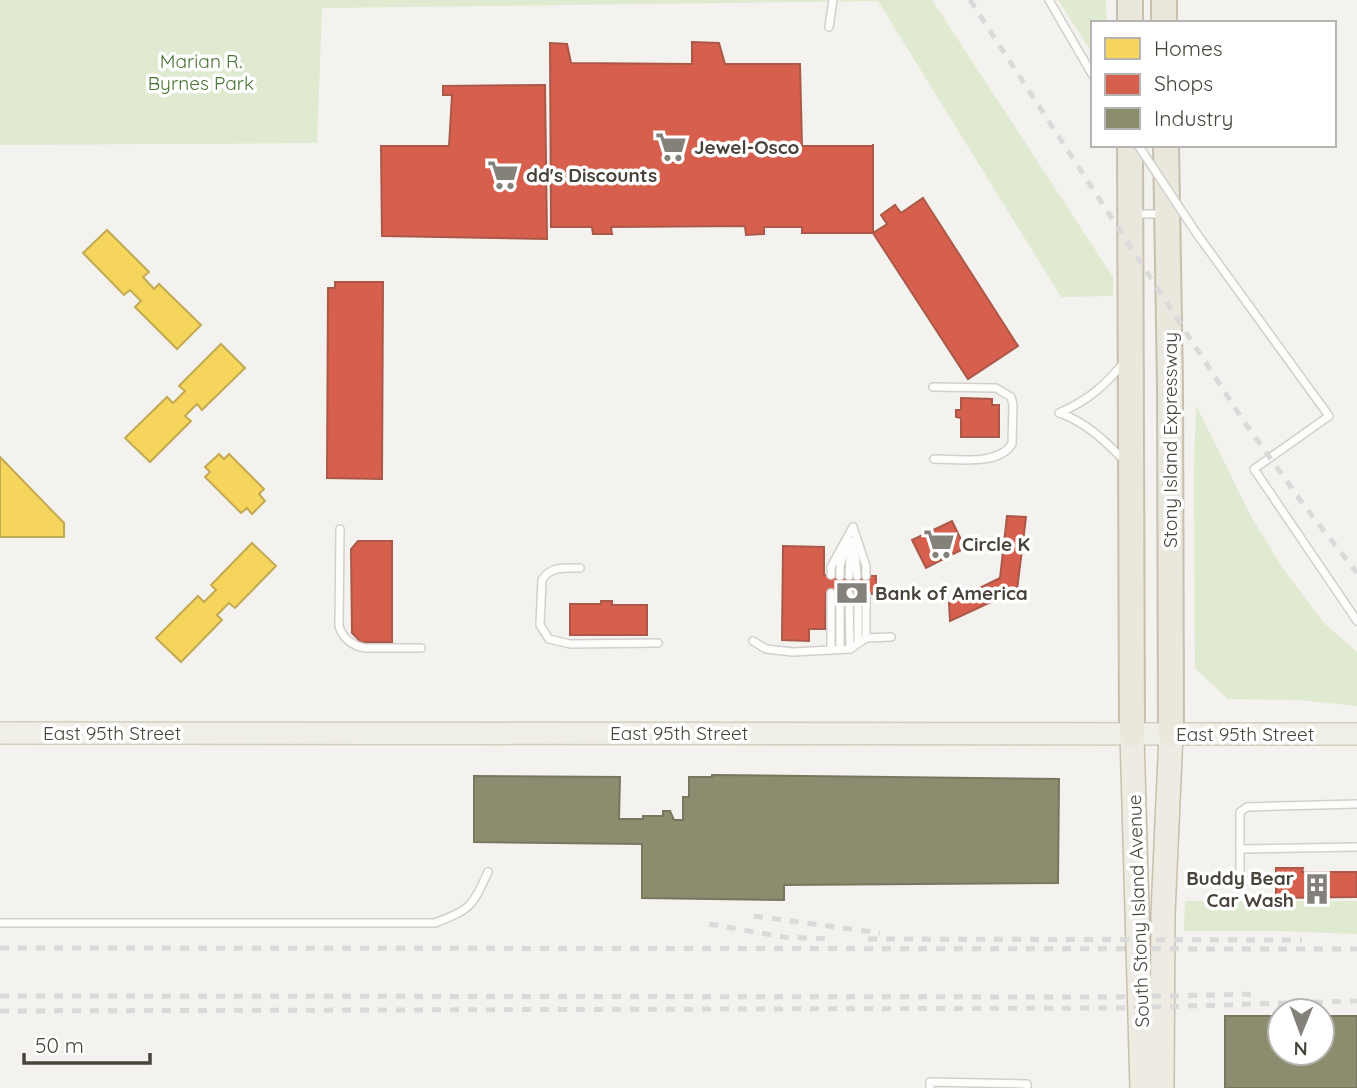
<svg xmlns="http://www.w3.org/2000/svg" width="1357" height="1088" viewBox="0 0 1357 1088" font-family="Quicksand,sans-serif">
<style>
.green{fill:#dfead1}
.homes{fill:#f6d55c;stroke:#c2aa52;stroke-width:2}
.shops{fill:#d6604d;stroke:#ab5848;stroke-width:2}
.industry{fill:#8c8c6e;stroke:#78765f;stroke-width:2}
.lines{fill:none;stroke-linecap:round;stroke-linejoin:round}
.service-casing{stroke:#d1d0cc;stroke-width:10}
.primary-casing{stroke:#d3cebe;stroke-width:24}
.trunk-casing{stroke:#c8bfad;stroke-width:26}
.motorway-casing{stroke:#c8bfad;stroke-width:28}
.service{stroke:#fdfdfc;stroke-width:7}
.primary{stroke:#f0efe7;stroke-width:21}
.trunk{stroke:#edebe2;stroke-width:23}
.motorway{stroke:#eae7dd;stroke-width:24}
.rail{stroke:#dadada;stroke-width:5;stroke-dasharray:9 9;stroke-linecap:butt}
.service-bridge-casing{stroke:#d1d0cc;stroke-width:10;stroke-linecap:butt}
.service-bridge{stroke:#fdfdfc;stroke-width:7}
.labels{text-anchor:middle;stroke-width:7;stroke-linejoin:round;paint-order:stroke}
.park-label{font-size:19px;fill:#487434;stroke:#fff}
.poi-label{font-size:19px;font-weight:bold;fill:#48443b;stroke:#fff;text-anchor:start}
.street-label{font-size:19px;fill:#48443b;stroke:#fff}
</style>
<rect width="100%" height="100%" fill="#f3f2ee"/>
<g class="green">
<polygon points="0,0 932,0 1113,277 1113,296 1061,297 878,1 322,8 317,143 0,145"/>
<polygon points="1058,0 1106,0 1107,23 1093,23 1093,54"/>
<polygon points="1196,405 1253,520 1284,570 1323,622 1357,652 1357,706 1298,700 1228,699 1195,668 1194,470"/>
<polygon points="1185,901 1357,901 1357,934 1278,931 1184,931"/>
</g>
<g class="homes">
<polygon points="107,230 149,272 143,277 154,289 159,284 201,325 177,349 135,307 141,301 130,290 124,295 83,253"/>
<polygon points="221,344 245,368 202,410 197,404 185,416 191,421 150,462 125,438 167,397 173,403 185,391 179,386"/>
<polygon points="219,454 224,459 229,454 264,489 259,494 265,501 252,514 247,508 241,513 205,477 210,472 205,467"/>
<polygon points="0,457 64,523 64,537 0,537"/>
<polygon points="252,543 276,566 235,608 229,603 217,615 222,620 181,662 156,638 198,596 204,602 216,590 211,585"/>
</g>
<g class="shops">
<polygon points="692,42 719,43 725,64 800,64 802,146 873,146 873,144 873,233 802,233 802,227 764,227 764,234 746,235 745,226 611,227 612,234 593,234 592,227 551,227 550,43 567,44 571,63 692,64"/>
<polygon points="545,85 547,239 382,236 381,146 449,146 452,95 443,95 443,86"/>
<polygon points="923,198 1018,346 968,379 873,233 887,224 881,215 895,205 901,213"/>
<polygon points="335,282 383,282 382,479 327,478 328,288 335,288"/>
<polygon points="961,398 992,399 992,405 999,405 999,437 961,437 961,418 956,417 956,410 961,410"/>
<polygon points="1007,516 1026,517 1017,590 950,621 949,603 1000,578"/>
<polygon points="952,521 965,548 926,568 912,540"/>
<polygon points="358,541 392,541 392,642 361,642 352,633 351,549"/>
<polygon points="783,546 824,547 824,575 876,576 876,594 826,593 825,629 809,629 809,641 782,640"/>
<polygon points="601,601 612,601 612,605 647,605 647,635 570,635 570,604 601,604"/>
<polygon points="1276,868 1303,868 1302,872 1357,872 1357,897 1276,898"/>
</g>
<g class="industry">
<polygon points="712,775 1059,779 1058,883 784,885 784,900 642,898 642,844 474,842 474,776 620,777 619,819 643,819 643,816 663,816 663,811 670,811 674,820 683,820 683,797 689,797 689,777 712,777"/>
<polygon points="1225,1016 1280,1016 1280,1053 1322,1053 1322,1016 1357,1016 1357,1088 1225,1088"/>
</g>
<g class="lines">
<defs>
<g id="service">
<polyline points="1049,0 1093,76"/>
<polyline points="829,27 833,0"/>
<polyline points="1133,214 1163,214"/>
<polyline points="1197,234 1329,416 1254,469 1357,621"/>
<path d="M 933,387 L 996,388 L 1011,397 L 1013,404 L 1012,444 C 998,466 957,459 934,459"/>
<path d="M 1059,413 C 1087,401 1105,386 1124,362"/>
<path d="M 1060,413 C 1087,423 1105,441 1125,461"/>
<polyline points="853,527 866,566 866,576"/>
<path d="M 340,529 L 339,626 C 342,638 353,646 365,648 L 421,648"/>
<polyline points="854,541 857,576"/>
<path d="M 580,568 C 565,568 550,566 542,580 L 540,625 L 549,639 L 570,644 L 658,643"/>
<polyline points="831,575 831,567 853,527"/>
<polyline points="840,576 840,565 847,546"/>
<polyline points="849,576 851,541"/>
<polyline points="840,594 840,649"/>
<polyline points="849,594 850,649"/>
<polyline points="858,594 858,643"/>
<polyline points="866,594 866,638"/>
<polyline points="753,641 766,649 793,652 850,649 866,638 891,637"/>
<polyline points="831,650 831,593"/>
<polyline points="1357,804 1247,807 1240,812 1240,847 1242,849 1357,847"/>
<polyline points="1240,847 1240,881 1276,882"/>
<path d="M 0,923 L 435,923 C 471,909 472,907 488,872"/>
<polyline points="930,1088 930,1082 1027,1084 1027,1088"/>
</g>
<polyline id="primary" points="0,733 1357,734"/>
<g id="trunk">
<polyline points="1132,734 1142,1088"/>
<polyline points="1162,1088 1163,914 1171,734"/>
</g>
<g id="motorway">
<polyline points="1130,0 1130,23"/>
<polyline points="1164,0 1164,23"/>
<polyline points="1130,145 1132,734"/>
<polyline points="1166,145 1170,385 1171,734"/>
</g>
</defs>
<use href="#service" class="service-casing"/>
<use href="#primary" class="primary-casing"/>
<use href="#trunk" class="trunk-casing"/>
<use href="#motorway" class="motorway-casing"/>
<use href="#service" class="service"/>
<use href="#primary" class="primary"/>
<use href="#trunk" class="trunk"/>
<use href="#motorway" class="motorway"/>
<g class="rail">
<polyline points="970,0 1241,417 1303,504 1357,573"/>
<polyline points="754,916 880,933"/>
<polyline points="709,924 784,937 833,939"/>
<polyline points="868,939 1302,940"/>
<polyline points="0,948 1357,949"/>
<polyline points="0,996 1118,997 1259,994"/>
<polyline points="0,1011 1118,1008 1357,1001"/>
</g>
<defs>
<polyline id="service-bridge" points="1138,145 1197,234"/>
</defs>
<use href="#service-bridge" class="service-bridge-casing"/>
<use href="#service-bridge" class="service-bridge"/>
</g>
<defs>
<symbol id="supermarket-bare" viewBox="-9 -9 18 18"><path d="M-6-5.5h2.5l.6 2H6L4.5 2H-2.5L-4.4-4H-6ZM-1.5 3.2a1.3 1.3 0 1 0 .1 0ZM3 3.2a1.3 1.3 0 1 0 .1 0Z" fill="#84817a" stroke="#fff" stroke-width="2.5" paint-order="stroke"/></symbol>
<symbol id="bank-bare" viewBox="-9 -9 18 18"><path d="M-6-4H6V4H-6ZM0-2.3a2.3 2.3 0 1 0 0 4.6a2.3 2.3 0 1 0 0-4.6Z" fill="#84817a" stroke="#fff" stroke-width="2.5" paint-order="stroke"/></symbol>
<symbol id="building-bare" viewBox="-9 -9 18 18"><path d="M-4-6H4V6H1V3H-1V6H-4ZM-2.5-4.3h1.7v1.8h-1.7ZM.8-4.3h1.7v1.8H.8ZM-2.5-1h1.7V.8h-1.7ZM.8-1h1.7V.8H.8Z" fill="#84817a" stroke="#fff" stroke-width="2.5" paint-order="stroke"/></symbol>
</defs>
<g fill-rule="evenodd">
<use href="#supermarket-bare" x="649" y="125" width="44" height="44"/>
<use href="#supermarket-bare" x="481" y="153" width="44" height="44"/>
<use href="#supermarket-bare" x="917" y="522" width="44" height="44"/>
<use href="#bank-bare" x="830" y="571" width="44" height="44"/>
<use href="#building-bare" x="1295" y="867" width="44" height="44"/>
</g>
<g class="labels">
<g class="park-label">
<text x="201" y="68">Marian R.<tspan x="201" dy="22">Byrnes Park</tspan></text>
</g>
<g class="poi-label">
<text x="694" y="154">Jewel-Osco</text>
<text x="526" y="182">dd's Discounts</text>
<text x="962" y="551">Circle K</text>
<text x="875" y="600">Bank of America</text>
<text x="1294" y="885" text-anchor="end">Buddy Bear<tspan x="1294" dy="22">Car Wash</tspan></text>
</g>
<g class="street-label">
<text transform="translate(1170 440) rotate(-90)" y="7">Stony Island Expressway</text>
<text x="112" y="740">East 95th Street</text>
<text x="679" y="740">East 95th Street</text>
<text x="1245" y="741">East 95th Street</text>
<text transform="translate(1138 911) rotate(-92)" y="7">South Stony Island Avenue</text>
</g>
</g>
<rect x="1091" y="21" width="245" height="126" fill="#ffffff" stroke="#b6b4b1" stroke-width="2"/>
<rect x="1105" y="38" width="35" height="21" fill="#f6d55c" stroke="#b6b4b1" stroke-width="2"/>
<text x="1154" y="56" font-size="21" fill="#48443b">Homes</text>
<rect x="1105" y="74" width="35" height="21" fill="#d6604d" stroke="#b6b4b1" stroke-width="2"/>
<text x="1154" y="91" font-size="21" fill="#48443b">Shops</text>
<rect x="1105" y="108" width="35" height="21" fill="#8c8c6e" stroke="#b6b4b1" stroke-width="2"/>
<text x="1154" y="126" font-size="21" fill="#48443b">Industry</text>
<g transform="translate(1301 1032) rotate(181)"><circle r="33" fill="#ffffff" stroke="#b6b4b1" stroke-width="2"/>
<path d="M0-5L12 26L0 18L-12 26Z" fill="#84817a"/>
<text y="-10" font-size="19" font-weight="bold" text-anchor="middle" fill="#48443b">N</text>
</g>
<path d="M24 1053v10h126v-10" fill="none" stroke="#48443b" stroke-width="3.5"/>
<text x="35" y="1053" font-size="21" fill="#48443b" stroke="#ffffff" stroke-width="5" paint-order="stroke">50 m</text>
</svg>
